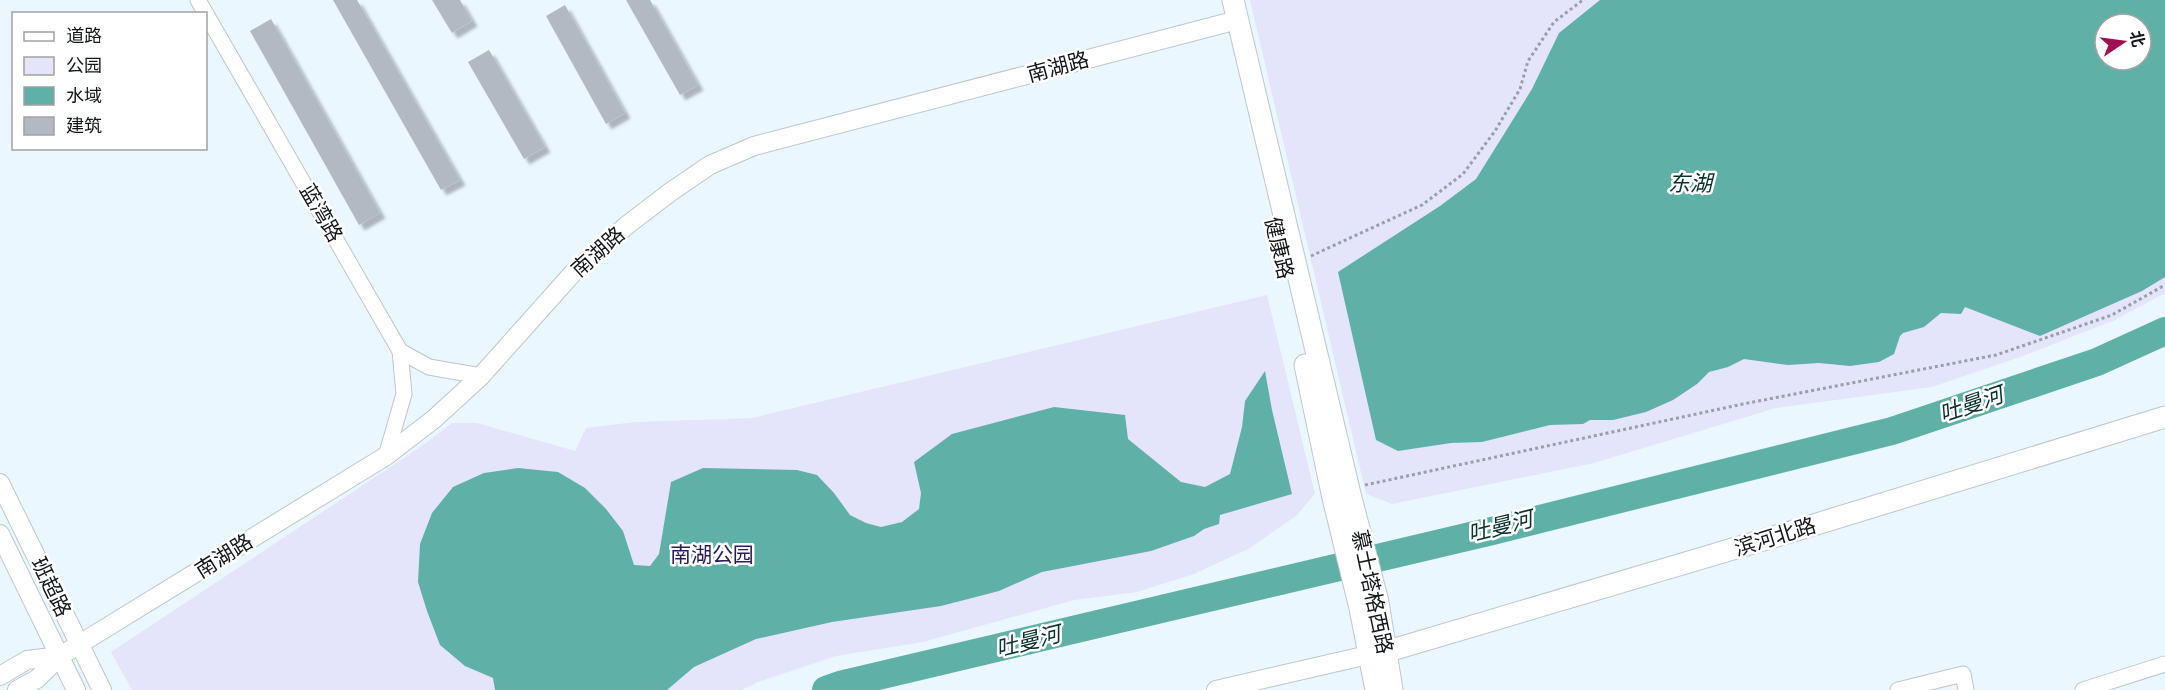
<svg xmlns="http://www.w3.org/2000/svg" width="2165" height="690" viewBox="0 0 2165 690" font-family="'DM Sans','Noto Sans SC',sans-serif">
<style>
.green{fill:#e4e4fb;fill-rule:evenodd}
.water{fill:#5fb1a8;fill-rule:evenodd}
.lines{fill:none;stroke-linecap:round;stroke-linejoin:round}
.river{stroke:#5fb1a8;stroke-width:28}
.building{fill:#b3b9c3;filter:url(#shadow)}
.minor-casing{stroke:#bbc7ce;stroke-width:17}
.tertiary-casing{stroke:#bbc7ce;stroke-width:20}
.secondary-casing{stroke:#bbc7ce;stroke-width:23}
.path{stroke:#97a0a6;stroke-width:3;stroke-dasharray:3 3;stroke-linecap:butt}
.minor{stroke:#fff;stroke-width:15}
.tertiary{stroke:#fff;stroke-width:18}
.secondary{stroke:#fff;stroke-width:21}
.labels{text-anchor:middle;stroke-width:5;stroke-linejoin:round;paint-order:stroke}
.street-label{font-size:21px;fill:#13171a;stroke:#fff}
.park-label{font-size:21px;fill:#281a5d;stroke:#fff}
.water-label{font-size:22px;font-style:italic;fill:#08322e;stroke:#fff}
</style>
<defs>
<filter id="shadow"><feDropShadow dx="5.5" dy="5.5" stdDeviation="1.5" flood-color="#0004"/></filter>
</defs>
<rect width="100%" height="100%" fill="#ebf7ff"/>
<g class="green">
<path d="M 1250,0 L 2165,0 L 2165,293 L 2115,320 L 2023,356 L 1932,387 L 1776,408 L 1594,463 L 1392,504 L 1366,494 ZM 2105,24 L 2141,24 L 2141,60 L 2105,60 Z"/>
<polygon points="1267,295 1315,494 1296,516 1250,548 1194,574 1137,592 1074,600 923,642 836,656 758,682 742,690 132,690 111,652 422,446 452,423 477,423 575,451 586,428 635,422 752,418"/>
</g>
<g class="water">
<path d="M 1600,0 L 2165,0 L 2165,277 L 2142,291 L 2040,336 L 1965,307 L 1961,314 L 1941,313 L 1924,327 L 1903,333 L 1900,336 L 1894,354 L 1879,362 L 1850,366 L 1819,363 L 1788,365 L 1744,359 L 1728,367 L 1709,372 L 1697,384 L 1673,400 L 1646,412 L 1613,420 L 1590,420 L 1583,424 L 1550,425 L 1482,442 L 1451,443 L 1398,451 L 1376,440 L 1338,272 L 1440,206 L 1476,179 L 1532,89 L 1559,33 ZM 2105,24 L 2141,24 L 2141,60 L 2105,60 Z"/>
<polygon points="1265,371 1272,410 1292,494 1220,515 1219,524 1204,529 1194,536 1151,551 1042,572 999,591 941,606 832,622 756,639 694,667 667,690 495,690 493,678 465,666 440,645 427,611 418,582 420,544 432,513 453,487 484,473 518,468 558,472 585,488 606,509 623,531 634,565 650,566 659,554 671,482 703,468 797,470 817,475 834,493 850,515 866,523 881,527 902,522 919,509 921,493 914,462 952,434 1054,407 1125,415 1128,439 1181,482 1205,487 1230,474 1242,427 1245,401"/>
</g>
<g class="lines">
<polyline class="river" points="826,690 840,685 1492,531 1892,431 2097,362 2165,331"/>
</g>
<g class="building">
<polygon points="333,0 357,0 460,180 441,190"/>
<polygon points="432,0 460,0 472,21 452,33"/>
<polygon points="626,0 650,0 698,85 680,95"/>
<polygon points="565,5 625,113 606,124 546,16"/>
<polygon points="271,19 380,213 359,225 250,31"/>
<polygon points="489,50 545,147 524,159 468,62"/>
</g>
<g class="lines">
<defs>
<g id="minor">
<polyline points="198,0 400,351 429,367 481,376"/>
<polyline points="386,456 404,394 400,351"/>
<polyline points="1898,690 1963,674 1966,690"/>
<polyline points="2083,690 2165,664"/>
</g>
<g id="tertiary">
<polyline points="0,483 102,690"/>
<polyline points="0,534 76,690"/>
<polyline points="0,676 27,660 60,656"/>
<polyline points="17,690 37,679 60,656 386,456 434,419 481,376 573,273 626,226 669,193 710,165 754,146 1226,23"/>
<polyline points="1216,690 1381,652"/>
</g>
<g id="secondary">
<polyline points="1233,0 1350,494 1378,602 1392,690"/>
<polyline points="1305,365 1333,498 1360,608 1376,690"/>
<polyline points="1385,652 1807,527 2165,417"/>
</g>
</defs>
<use href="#minor" class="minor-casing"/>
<use href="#tertiary" class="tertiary-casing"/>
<use href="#secondary" class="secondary-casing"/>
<g class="path">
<polyline points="1311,256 1422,205 1463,174 1495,131 1520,89 1528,61 1554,22 1583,0"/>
<polyline points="1365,485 1743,404 1996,355 2112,315 2165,285"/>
</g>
<use href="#minor" class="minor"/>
<use href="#tertiary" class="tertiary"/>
<use href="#secondary" class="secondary"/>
</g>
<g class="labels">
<g class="street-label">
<text transform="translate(1058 67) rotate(-15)" y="7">南湖路</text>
<text transform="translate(321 213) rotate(60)" y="7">蓝湾路</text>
<text transform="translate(1279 248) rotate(77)" y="7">健康路</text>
<text transform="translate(598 252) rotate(-42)" y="7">南湖路</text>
<text transform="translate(1775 537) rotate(-17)" y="7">滨河北路</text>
<text transform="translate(224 556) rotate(-32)" y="7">南湖路</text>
<text transform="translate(51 587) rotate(64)" y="7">班超路</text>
<text transform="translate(1372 592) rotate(78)" y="7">慕士塔格西路</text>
</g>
<g class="park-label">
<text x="712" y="562">南湖公园</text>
</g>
<g class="water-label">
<text x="1690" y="191">东湖</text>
<text transform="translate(1971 404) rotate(-19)" y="8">吐曼河</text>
<text transform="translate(1500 526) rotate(-14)" y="8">吐曼河</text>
<text transform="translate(1028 641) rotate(-14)" y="8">吐曼河</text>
</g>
</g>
<rect x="12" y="12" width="195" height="138" fill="#ffffff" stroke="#a1a2a3" stroke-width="1.5"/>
<rect x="24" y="32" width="30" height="9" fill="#ffffff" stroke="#a1a2a3" stroke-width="1.5"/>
<text x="66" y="42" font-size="18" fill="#13171a">道路</text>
<rect x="24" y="57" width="30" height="18" fill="#e4e4fb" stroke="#a1a2a3" stroke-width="1.5"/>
<text x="66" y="72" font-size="18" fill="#13171a">公园</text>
<rect x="24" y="87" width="30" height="18" fill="#5fb1a8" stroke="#a1a2a3" stroke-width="1.5"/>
<text x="66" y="102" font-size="18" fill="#13171a">水域</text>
<rect x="24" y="117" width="30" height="18" fill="#b3b9c3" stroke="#a1a2a3" stroke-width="1.5"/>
<text x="66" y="132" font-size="18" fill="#13171a">建筑</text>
<g transform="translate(2123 42) rotate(77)"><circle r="28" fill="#ffffff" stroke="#a1a2a3" stroke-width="1.5"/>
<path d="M0-4.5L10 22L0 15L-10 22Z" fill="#a10e52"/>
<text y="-9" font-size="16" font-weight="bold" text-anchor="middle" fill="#13171a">北</text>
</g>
</svg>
